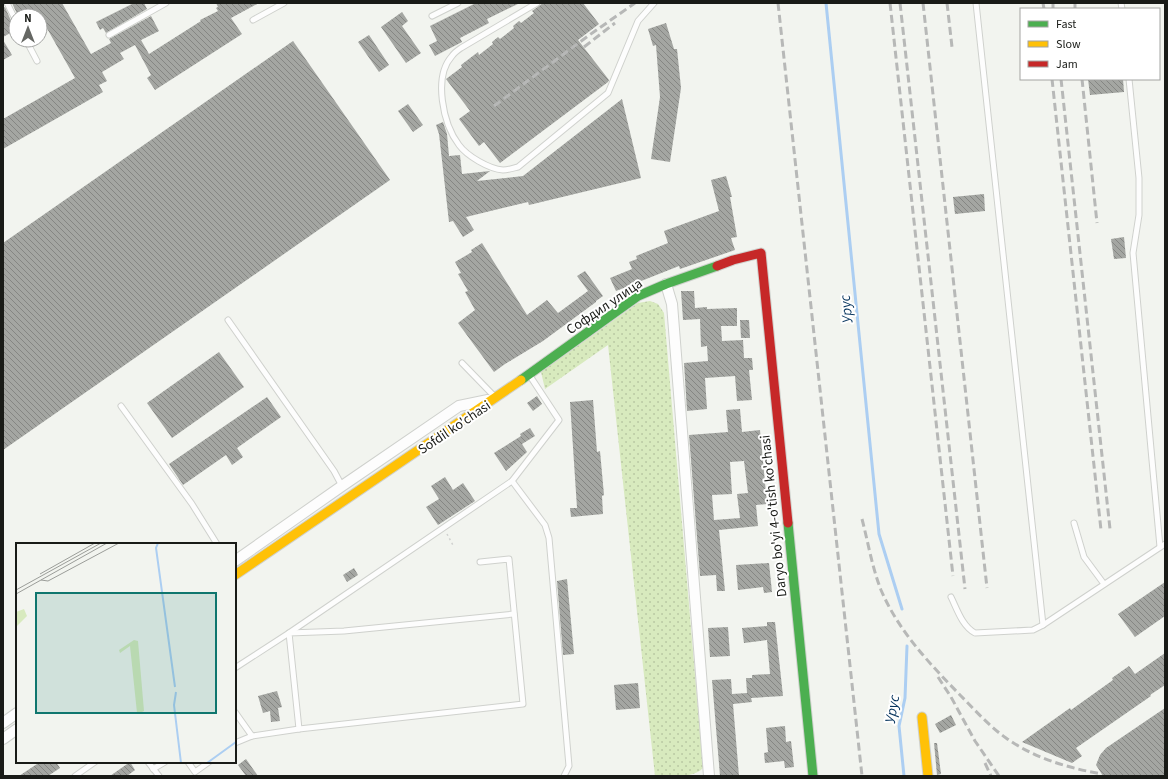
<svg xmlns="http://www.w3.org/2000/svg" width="1168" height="779" viewBox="0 0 1168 779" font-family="'Source Sans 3',sans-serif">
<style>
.grass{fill:url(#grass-dots)}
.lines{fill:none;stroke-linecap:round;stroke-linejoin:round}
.stream{stroke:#accef2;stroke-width:3}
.building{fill:url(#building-back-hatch);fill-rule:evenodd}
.lane-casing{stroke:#cfd1cd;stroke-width:7}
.street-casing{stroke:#cfd1cd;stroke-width:12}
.fast-casing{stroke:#cfd1cd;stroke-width:11}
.slow-casing{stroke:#cfd1cd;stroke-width:11}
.jam-casing{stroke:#cfd1cd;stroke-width:11}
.path{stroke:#d0d1cf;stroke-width:1.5;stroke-dasharray:2 3;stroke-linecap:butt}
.lane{stroke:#fdfdfd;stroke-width:5}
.street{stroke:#fdfdfd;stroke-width:10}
.fast{stroke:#4caf50;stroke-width:9}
.slow{stroke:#ffc107;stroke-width:9}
.jam{stroke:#c62828;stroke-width:9}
.rail{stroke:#b7b8b7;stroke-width:3;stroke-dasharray:8 4;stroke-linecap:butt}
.labels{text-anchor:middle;stroke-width:4;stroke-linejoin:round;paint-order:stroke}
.street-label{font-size:14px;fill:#191b17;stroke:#fff}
.water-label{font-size:15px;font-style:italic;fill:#06345d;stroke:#fff}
.inset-river{fill:none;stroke:#accef2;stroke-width:2}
.inset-road{fill:none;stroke:#9b9d99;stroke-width:1}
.view{fill:#0f766e;fill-opacity:0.15;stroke:#0f766e;stroke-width:2}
.inset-edge{fill:none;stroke:#191b17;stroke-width:2}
</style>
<defs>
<pattern id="grass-dots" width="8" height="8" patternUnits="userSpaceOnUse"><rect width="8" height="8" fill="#d8eabe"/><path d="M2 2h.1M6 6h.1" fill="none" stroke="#b9c8a3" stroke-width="1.8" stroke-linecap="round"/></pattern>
<pattern id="building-back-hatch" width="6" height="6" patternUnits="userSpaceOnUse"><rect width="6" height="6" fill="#a4a6a2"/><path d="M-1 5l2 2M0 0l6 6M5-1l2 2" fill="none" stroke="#858683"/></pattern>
</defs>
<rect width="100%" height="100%" fill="#f2f4ef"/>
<path class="grass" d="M 650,301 L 658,304 L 664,313 L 703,768 C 693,779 669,776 655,776 L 608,345 L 545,389 L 541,372 L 638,303 Z"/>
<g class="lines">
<g class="stream">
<polyline points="826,3 879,534 902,609"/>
<polyline points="904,776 899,726 905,698 907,646"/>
</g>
</g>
<g class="building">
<polygon points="12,3 62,3 91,54 111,43 109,39 151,16 159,31 141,40 149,54 201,21 200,20 218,11 216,8 218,7 216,3 259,3 231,18 242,34 155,90 147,78 151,75 135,45 120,53 124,59 102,72 107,81 99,85 103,92 3,149 3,119 75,78 40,16 18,16"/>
<polygon points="134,3 144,3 147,9 106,33 103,28 100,30 96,22"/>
<polygon points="476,3 520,3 487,19 489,23 460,38 462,42 435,56 429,45 437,41 430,26"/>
<polygon points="543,3 583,3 599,24 578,40 609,80 608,82 500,163 484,142 479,146 459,119 470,111 446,79 462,67 461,65 478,52 479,55 493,44 492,42 498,37 500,39 514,28 513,26 519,21 521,23 534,13 532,11"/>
<polygon points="5,7 12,23 16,25 16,30 3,37 3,8"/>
<polygon points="402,12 408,21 402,26 421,53 406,63 381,27"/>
<polygon points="666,23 674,49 677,49 681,88 670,162 651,159 660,97 656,45 653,46 648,29"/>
<polygon points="369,35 389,65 379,72 358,42"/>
<polygon points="3,40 12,55 3,60"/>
<polygon points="293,41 390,180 3,450 3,243"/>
<polygon points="1088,79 1123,79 1124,92 1090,95"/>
<polygon points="622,99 641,178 529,205 528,202 466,217 474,230 463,237 453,221 449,222 439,134 436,125 443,122 447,134 449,156 460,155 462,174 490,171 477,181 523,176"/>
<polygon points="408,104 423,125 413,132 398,111"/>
<polygon points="726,176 732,197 730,197 737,237 731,238 735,250 680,269 679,266 616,291 610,278 632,269 629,262 637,259 636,256 668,243 664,231 719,211 711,180"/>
<polygon points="984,194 985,211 955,214 953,197"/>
<polygon points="1124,237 1126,258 1114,259 1111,239"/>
<polygon points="482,243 527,315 547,300 558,313 588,291 577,276 585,271 603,296 596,301 596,302 543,341 505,364 494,372 458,323 475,310 465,292 468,291 458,274 461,273 455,262 472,252 471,250"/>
<polygon points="681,291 694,291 695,308 707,307 707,309 737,308 737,326 721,326 722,341 743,340 744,358 752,358 753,370 749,370 752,400 737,401 735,376 705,378 707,409 687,411 684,363 708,361 707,346 701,347 700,319 683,320"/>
<polygon points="740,320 749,320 750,338 741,338"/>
<polygon points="219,352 244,387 172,438 147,403"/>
<polygon points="537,396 542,404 533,411 527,403"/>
<polygon points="267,397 281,417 237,448 243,457 232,465 226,455 183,485 169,464"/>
<polygon points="593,400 597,452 600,451 604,495 602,496 603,514 571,517 570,508 577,508 570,402"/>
<path d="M 740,409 L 742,432 L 760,430 L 767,504 L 756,505 L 758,526 L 719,530 L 725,591 L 717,591 L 716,575 L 700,576 L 689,435 L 728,432 L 726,410 ZM 744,461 L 748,493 L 737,494 L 740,518 L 714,520 L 712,495 L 732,494 L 730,462 Z"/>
<polygon points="530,428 535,436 522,444 527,452 506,471 494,453 521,436 520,434"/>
<polygon points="445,477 453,490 463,483 475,501 438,525 426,507 439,499 431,486"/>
<polygon points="769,563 772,592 764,593 763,587 738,590 736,565"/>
<polygon points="354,568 358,575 347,582 343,575"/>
<polygon points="567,579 574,654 563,655 557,581"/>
<polygon points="1165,582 1165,616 1135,637 1118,614"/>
<polygon points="767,622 775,622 783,696 751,698 752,702 733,704 739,776 720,776 712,680 731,679 732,694 747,693 746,678 752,678 752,675 770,674 767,640 744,643 742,628 767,626"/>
<polygon points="728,627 730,656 710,657 708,628"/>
<polygon points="1165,653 1165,685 1150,695 1151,696 1076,748 1082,756 1072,763 1022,742 1070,708 1071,710 1113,680 1112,678 1129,666 1135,674"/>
<polygon points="638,683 640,708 616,710 614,685"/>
<polygon points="277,691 282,707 278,708 280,721 271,722 270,711 263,713 258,696"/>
<polygon points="1165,708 1165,776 1103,776 1096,765 1100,755 1106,748"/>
<polygon points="951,715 956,725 940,733 935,724"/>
<polygon points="785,726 786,742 791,741 794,767 785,768 784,761 765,763 764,753 768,752 766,728"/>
<polygon points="934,743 937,743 941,774 937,775"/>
<polygon points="246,759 258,776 246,776 238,765"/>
<polygon points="40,762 56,762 60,768 48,776 19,776"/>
<polygon points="130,762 135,770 127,776 110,776"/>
</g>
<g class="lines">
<defs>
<g id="lane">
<polyline points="7,3 16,21"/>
<path d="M 537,3 L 461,48 C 458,50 454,53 452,56 C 433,77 443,124 459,145 C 467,156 489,169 503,170 C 508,170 514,168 518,167 L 608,93 L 638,21 L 654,3"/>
<polyline points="976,3 1043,625"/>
<polyline points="1121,3 1122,9"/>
<polyline points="432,16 458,3"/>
<polyline points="253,20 284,3"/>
<polyline points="109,35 166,3"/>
<polyline points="26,40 37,61"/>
<polyline points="1129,79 1139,178 1139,215 1133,253 1160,547"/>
<polyline points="228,320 334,471 342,486"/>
<polyline points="462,363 495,397"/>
<polyline points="121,406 192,504 217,544"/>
<polyline points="512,481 545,525 549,538 569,766 564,776"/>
<polyline points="1074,523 1084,557 1104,584"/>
<path d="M 951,597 C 957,609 962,626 975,633 L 1033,630 L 1043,625 L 1165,544"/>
<polyline points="235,668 289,633 512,481 559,420 530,376"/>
<polyline points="235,712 252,736"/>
<polyline points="299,729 289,633 344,631 514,614"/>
<polyline points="235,743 252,736 299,729 523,704 509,559 480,562"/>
<polyline points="148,762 159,776"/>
<polyline points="188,762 195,772 209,762"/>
<polyline points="153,769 165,762"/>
<polyline points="75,776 95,762"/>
</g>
<g id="street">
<polyline points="666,284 672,304 709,776"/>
<polyline points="235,561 342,486 459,406 488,400"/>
<polyline points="3,723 17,713"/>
<polyline points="3,739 17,729"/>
</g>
<g id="fast">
<polyline points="521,380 638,296 666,284 717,266"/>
<polyline points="788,523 813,776"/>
</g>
<g id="slow">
<polyline points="235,575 521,380"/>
<polyline points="922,717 928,776"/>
</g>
<polyline id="jam" points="717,266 733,260 761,253 788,523"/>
</defs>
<use href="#lane" class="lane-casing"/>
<use href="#street" class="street-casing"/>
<use href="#fast" class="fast-casing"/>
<use href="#slow" class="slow-casing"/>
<use href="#jam" class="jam-casing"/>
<polyline class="path" points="447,534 454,547"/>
<use href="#lane" class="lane"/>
<use href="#street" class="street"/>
<use href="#fast" class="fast"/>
<use href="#slow" class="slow"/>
<use href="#jam" class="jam"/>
<g class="rail">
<polyline points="778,3 862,776"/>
<polyline points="890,3 953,576"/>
<polyline points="900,3 965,589"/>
<polyline points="923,3 987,588"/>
<polyline points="947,3 952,47"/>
<polyline points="1043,3 1044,9"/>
<polyline points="1053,3 1053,9"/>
<polyline points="1075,3 1075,9"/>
<polyline points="584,47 615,23"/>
<polyline points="1052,79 1101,530"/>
<polyline points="1061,79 1110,529"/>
<polyline points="1082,79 1097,223"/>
<polyline points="494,106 588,36 635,3"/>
<path d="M 862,519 C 868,542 872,567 881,590 C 899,632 930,664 961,696 C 975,710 989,726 1006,738 C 1034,758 1068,768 1102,774"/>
<polyline points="938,677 951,697 975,741 999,776"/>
<polyline points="985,763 991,776"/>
</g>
</g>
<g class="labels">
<g class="street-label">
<text transform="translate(604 306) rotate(-34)" y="5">Софдил улица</text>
<text transform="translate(454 427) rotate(-34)" y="5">Sofdil ko'chasi</text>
<text transform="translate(773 516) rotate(-96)" y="5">Daryo bo'yi 4-o'tish ko'chasi</text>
</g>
<g class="water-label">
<text transform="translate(846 309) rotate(-96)" y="5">Урус</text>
<text transform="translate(892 709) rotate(-81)" y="5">Урус</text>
</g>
</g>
<g transform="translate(16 543)">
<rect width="220" height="220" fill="#f2f4ef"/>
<path d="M 118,97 L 122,98 L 128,168 L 126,169 L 121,170 L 114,103 L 104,110 L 103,107 Z" fill="#d8eabe"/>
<path d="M 8,66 L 11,73 L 0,84 L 0,69 Z" fill="#d8eabe"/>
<path class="inset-river" d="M 142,0 L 140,5 L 159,144M 160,149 L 158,162 L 165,220M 191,220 L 220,199"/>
<path class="inset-road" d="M 24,31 L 79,0M 25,37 L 32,38 L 103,0M 0,47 L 85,0M 0,51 L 91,0"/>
<path class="view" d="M 20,50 L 200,50 L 200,170 L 20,170 Z"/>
<rect width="220" height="220" class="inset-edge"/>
</g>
<rect width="1168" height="779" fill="none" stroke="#191b17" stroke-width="8"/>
<rect x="1020" y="8" width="140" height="72" fill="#ffffff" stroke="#a3a4a2"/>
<rect x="1028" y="21" width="20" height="6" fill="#4caf50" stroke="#a3a4a2"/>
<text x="1056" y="28" font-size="12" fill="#191b17">Fast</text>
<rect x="1028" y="41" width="20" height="6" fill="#ffc107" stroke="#a3a4a2"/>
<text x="1056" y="48" font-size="12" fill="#191b17">Slow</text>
<rect x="1028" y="61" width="20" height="6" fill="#c62828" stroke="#a3a4a2"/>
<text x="1056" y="68" font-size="12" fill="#191b17">Jam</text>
<g transform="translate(28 28)"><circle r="19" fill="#ffffff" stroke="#a3a4a2"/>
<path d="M0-3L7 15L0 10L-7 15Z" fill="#656763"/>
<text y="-6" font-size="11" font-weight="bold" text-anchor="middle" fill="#191b17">N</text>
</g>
</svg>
